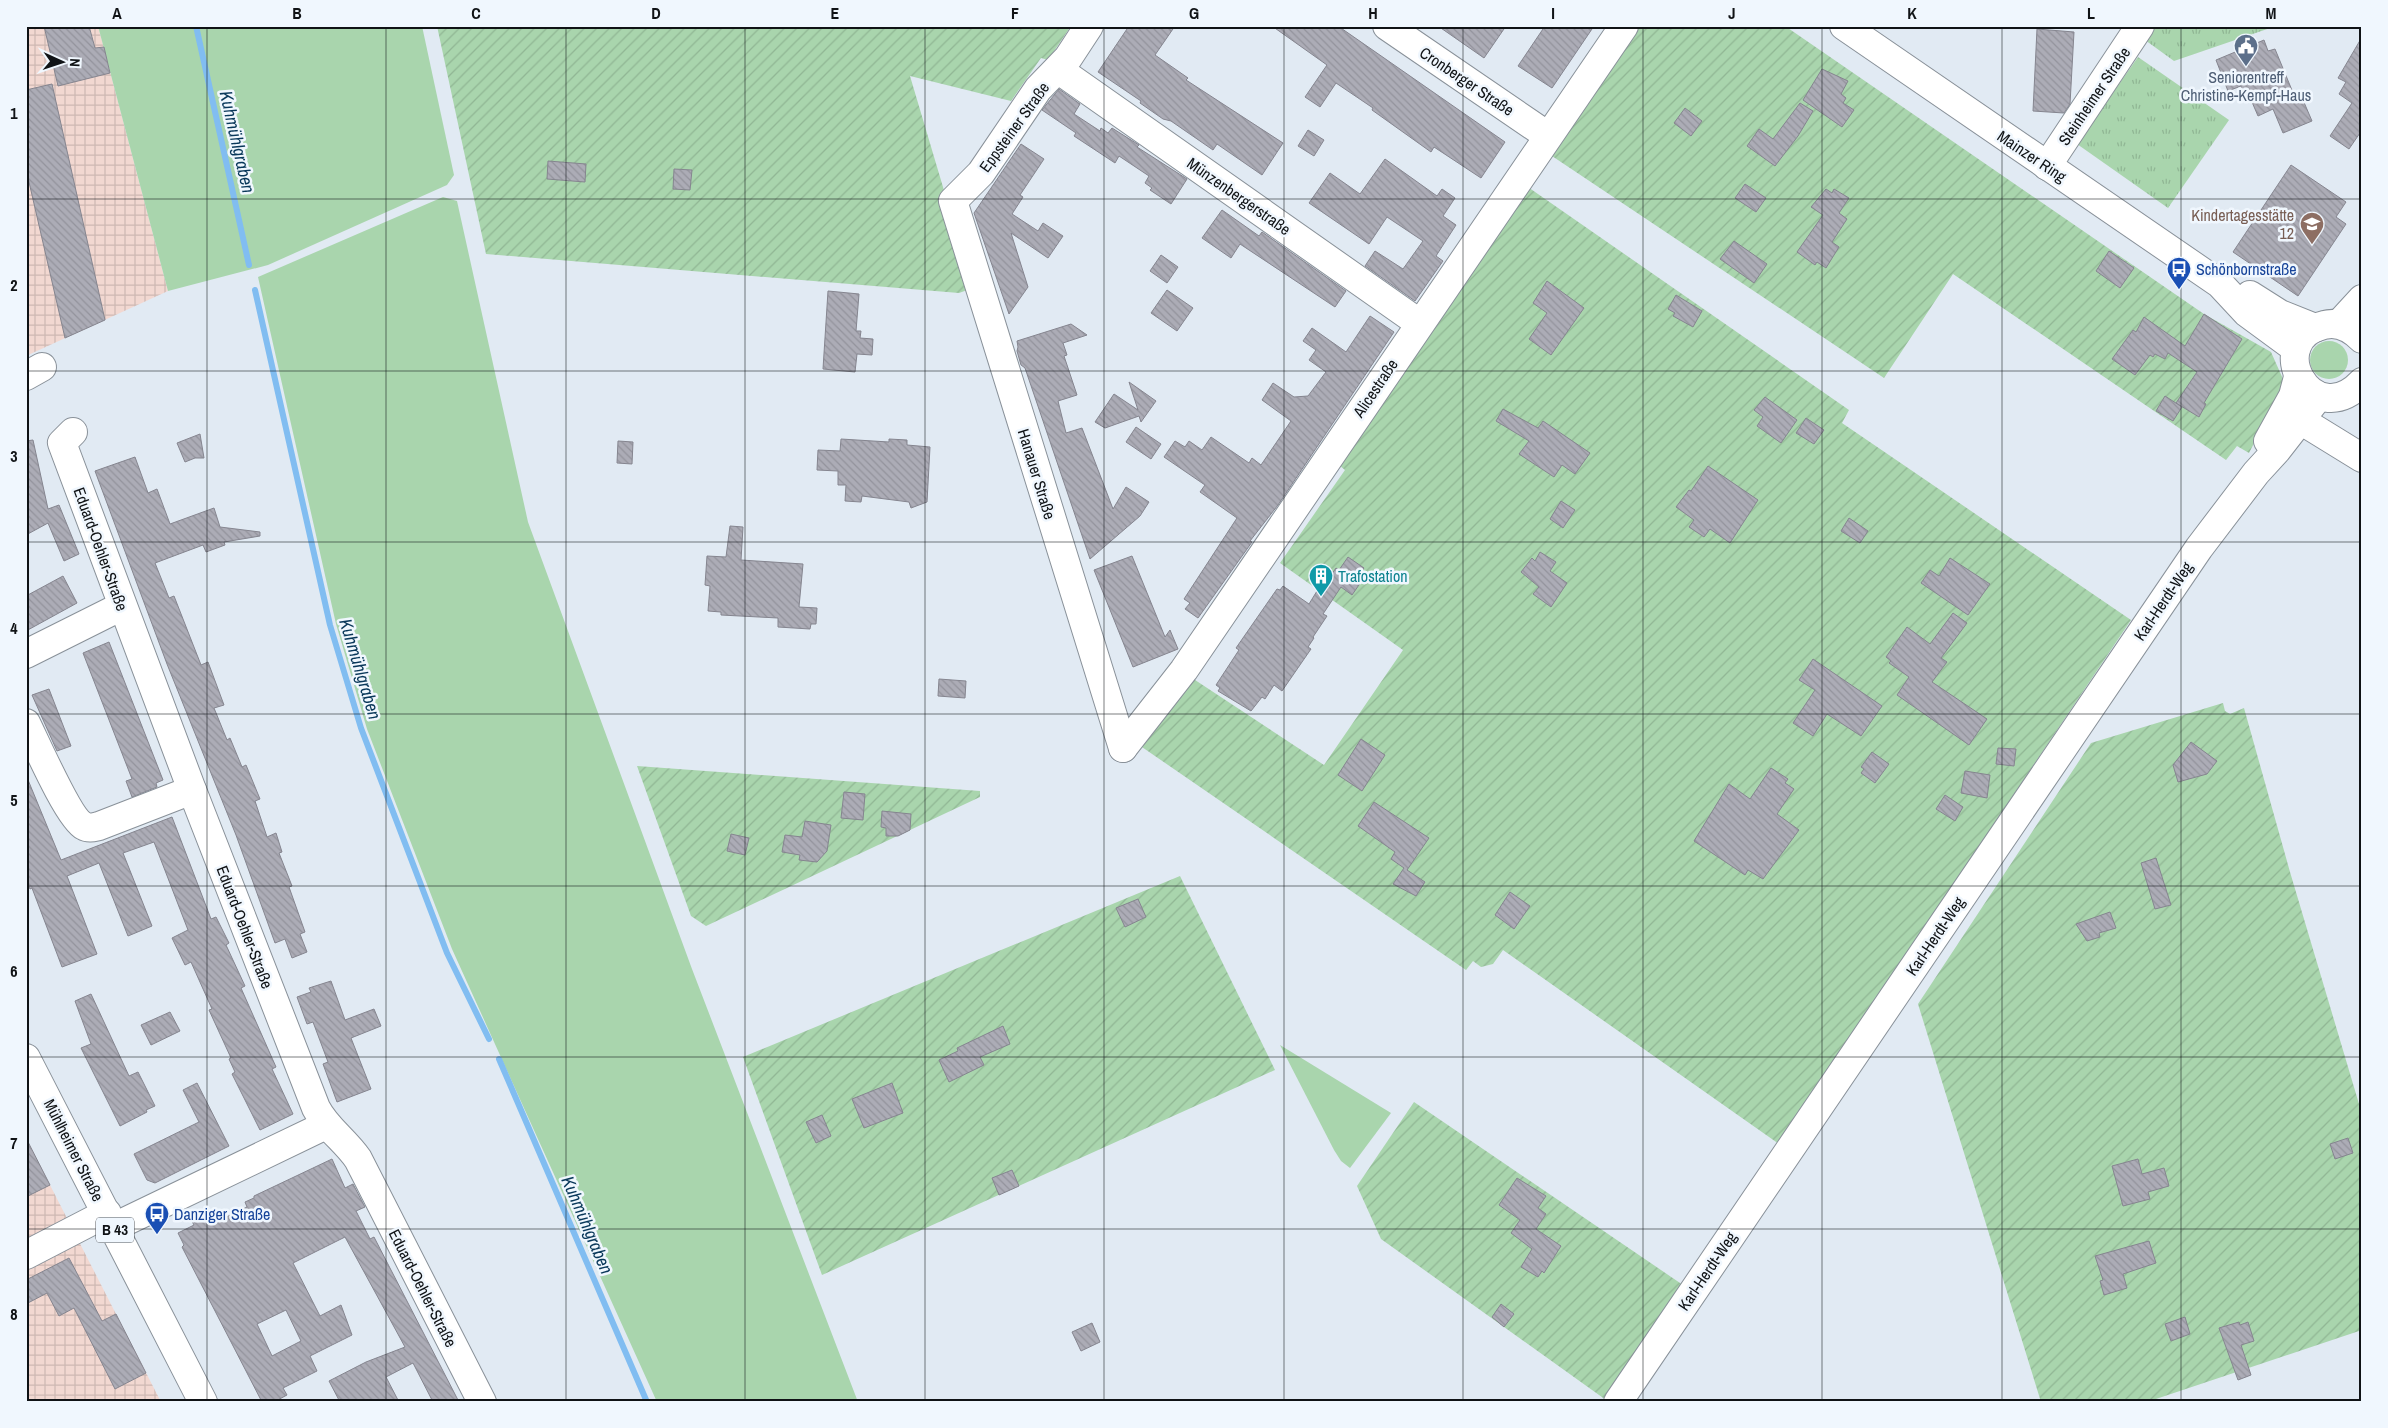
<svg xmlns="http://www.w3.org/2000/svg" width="2388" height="1428" viewBox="0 0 2388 1428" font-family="'Archivo Narrow',sans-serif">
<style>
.industrial{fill:url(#industrial-grid)}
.grass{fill:#a9d5ad}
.park{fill:url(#park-tufts)}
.garden{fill:url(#garden-furrows)}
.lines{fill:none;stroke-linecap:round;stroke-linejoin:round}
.stream{stroke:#81bdf1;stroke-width:6}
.building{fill:url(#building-back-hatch);stroke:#85858f;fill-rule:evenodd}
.minor-casing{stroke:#899199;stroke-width:30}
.major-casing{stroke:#899199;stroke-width:30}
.minor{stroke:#fff;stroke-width:28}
.major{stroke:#fff;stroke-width:28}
.grid{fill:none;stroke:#101316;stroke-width:1;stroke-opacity:0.55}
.labels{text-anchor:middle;stroke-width:5;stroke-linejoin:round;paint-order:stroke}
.shield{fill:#f0f7fe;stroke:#53575c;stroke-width:1}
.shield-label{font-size:15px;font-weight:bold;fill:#101316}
.service-label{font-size:16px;fill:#4e5e75;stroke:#f0f7fe}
.street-label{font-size:16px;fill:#101316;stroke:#f0f7fe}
.education-label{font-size:16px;fill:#785e54;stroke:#f0f7fe;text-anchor:end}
.transit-label{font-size:16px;fill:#164399;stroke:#f0f7fe;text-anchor:start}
.culture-label{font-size:16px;fill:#0d838f;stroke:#f0f7fe;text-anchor:start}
.water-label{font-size:18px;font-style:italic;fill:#09385a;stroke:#f0f7fe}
.neatline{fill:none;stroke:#101316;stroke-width:2}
.grid-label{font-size:16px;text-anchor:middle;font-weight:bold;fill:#101316}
</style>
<defs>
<pattern id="industrial-grid" width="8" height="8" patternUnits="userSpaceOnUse" patternTransform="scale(1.25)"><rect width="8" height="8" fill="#f2d8d1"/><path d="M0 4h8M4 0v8" fill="none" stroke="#ceb8b3"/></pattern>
<pattern id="park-tufts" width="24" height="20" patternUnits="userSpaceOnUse" patternTransform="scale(1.25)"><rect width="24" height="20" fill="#a9d5ad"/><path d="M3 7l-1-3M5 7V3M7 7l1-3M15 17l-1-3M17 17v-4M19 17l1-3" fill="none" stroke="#90b694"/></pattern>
<pattern id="garden-furrows" width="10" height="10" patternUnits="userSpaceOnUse" patternTransform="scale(1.25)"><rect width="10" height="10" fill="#a9d5ad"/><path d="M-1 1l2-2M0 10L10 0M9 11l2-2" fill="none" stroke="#90b694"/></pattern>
<pattern id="building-back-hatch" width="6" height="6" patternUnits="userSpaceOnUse" patternTransform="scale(1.25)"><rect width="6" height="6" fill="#acacb6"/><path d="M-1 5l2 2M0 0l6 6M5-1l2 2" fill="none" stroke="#93939c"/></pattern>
</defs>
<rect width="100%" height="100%" fill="#e1eaf3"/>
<g class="industrial">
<polygon points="26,26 98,26 168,291 26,356"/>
<polygon points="26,1138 50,1185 161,1402 26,1402"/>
</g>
<g class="grass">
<polygon points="98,26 422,26 454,175 447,185 268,265 168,291"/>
<polygon points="443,197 457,201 528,522 692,969 858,1402 657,1402 452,949 367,729 336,624 258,277"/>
<circle cx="2329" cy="360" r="19"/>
<polygon points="1280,1045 1391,1113 1350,1168 1341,1161 1334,1150"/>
</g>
<g class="park">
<polygon points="2154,26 2276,26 2174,61 2145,40"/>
<polygon points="2138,57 2229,120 2168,208 2077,144"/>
</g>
<g class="garden">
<polygon points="437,26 1071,26 1048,60 1041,58 1011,101 910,76 973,288 959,293 486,254"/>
<polygon points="1636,26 1785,26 2204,314 2271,352 2283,379 2280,392 2249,453 2237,446 2226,460 1953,274 1884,378 1546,152"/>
<polygon points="1525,185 1849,410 1842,423 2131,620 1779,1144 1503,950 1493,964 1481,967 1473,961 1466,970 1139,745 1189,676 1324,765 1403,650 1280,563 1345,470 1334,461"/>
<polygon points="2223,703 2225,711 2230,714 2244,708 2290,872 2362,1114 2362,1330 2147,1402 2041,1402 1918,1004 2091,743"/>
<polygon points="637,766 980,791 980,797 706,926 691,916"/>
<polygon points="1180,876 1275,1070 822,1275 743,1057"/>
<polygon points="1414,1102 1683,1285 1606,1400 1381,1239 1357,1186"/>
</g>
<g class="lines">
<g class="stream">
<polyline points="196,26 249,265"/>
<polyline points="255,290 330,625 361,728 447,953 489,1039"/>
<polyline points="499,1059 647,1402"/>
</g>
</g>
<g class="building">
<polygon points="44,26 89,26 95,48 104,47 110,73 58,86"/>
<polygon points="1129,26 1175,26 1155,55 1188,78 1186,80 1283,143 1262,175 1217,144 1213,150 1171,121 1163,119 1140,103 1141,101 1098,72"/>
<polygon points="1272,26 1338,26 1505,142 1481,178 1434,147 1431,152 1372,110 1373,108 1336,83 1320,107 1305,97 1327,65"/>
<polygon points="1438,26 1506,26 1484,58"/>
<polygon points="1545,26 1594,26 1552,88 1518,66"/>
<polygon points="2037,29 2074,32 2070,104 2064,113 2033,111"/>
<polygon points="2362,37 2362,130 2349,149 2330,136 2352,103 2339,94 2346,82 2338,78"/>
<polygon points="2264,40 2268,51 2275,49 2296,100 2303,100 2312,121 2283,133 2273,109 2258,116 2249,95 2245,97 2241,86 2228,91 2216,60"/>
<polygon points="1822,69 1848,81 1841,94 1846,98 1843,103 1854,110 1842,127 1803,100"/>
<polygon points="52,84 105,320 65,338 26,169 26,90"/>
<polygon points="1059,89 1080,104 1074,114 1100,131 1101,128 1108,133 1112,128 1139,145 1137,147 1187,179 1171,204 1150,190 1152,188 1145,183 1149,176 1119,156 1115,163 1074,136 1076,133 1042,110"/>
<polygon points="1800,103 1813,111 1798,136 1775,166 1747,146 1759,129 1773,139"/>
<polygon points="1685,108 1702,121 1691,136 1674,123"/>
<polygon points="1308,130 1324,140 1314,156 1298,146"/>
<polygon points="1021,144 1044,159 1020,195 1023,197 1012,214 1038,231 1043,223 1063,236 1048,258 1011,233 1028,287 1009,314 974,213"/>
<polygon points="1385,159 1437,196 1442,189 1455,198 1443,216 1456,225 1436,256 1443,261 1415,301 1365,266 1375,251 1403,269 1423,241 1387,217 1369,244 1309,203 1330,173 1360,194"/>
<polygon points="548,161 586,164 585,182 547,179"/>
<polygon points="2291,165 2346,202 2336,217 2346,224 2298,296 2233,252"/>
<polygon points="674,169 692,170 690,190 673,189"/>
<polygon points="1745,184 1766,198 1756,212 1735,198"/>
<polygon points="1826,189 1832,193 1834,189 1849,198 1839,213 1847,219 1832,242 1839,247 1826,268 1817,262 1815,265 1797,252 1823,215 1811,207"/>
<polygon points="1222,210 1259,236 1262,232 1346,291 1335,307 1240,244 1231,258 1202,238"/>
<polygon points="1734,241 1767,264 1754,283 1720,259"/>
<polygon points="2109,251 2134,268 2120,288 2096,271"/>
<polygon points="1161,255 1178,267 1167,283 1150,271"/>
<polygon points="1547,281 1584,308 1551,355 1529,339 1547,313 1533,303"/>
<polygon points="1167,290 1193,308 1177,331 1151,313"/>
<polygon points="828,291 859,294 856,331 861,331 860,338 873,339 872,355 857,354 855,372 823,369"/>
<polygon points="1676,295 1702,311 1693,327 1673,316 1675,313 1668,309"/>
<polygon points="2204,314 2242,339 2204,403 2206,404 2199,417 2176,403 2197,372 2168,353 2165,359 2155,354 2153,357 2150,355 2135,375 2112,359 2133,330 2136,332 2144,317 2185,346"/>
<polygon points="1370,316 1394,332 1278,505 1250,541 1252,542 1198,618 1185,609 1190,603 1184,599 1237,518 1200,492 1205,485 1164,457 1175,441 1185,447 1189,441 1202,450 1211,437 1249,463 1252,458 1261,465 1291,421 1262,400 1273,383 1294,397 1308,396 1326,372 1309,360 1316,350 1303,341 1312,328 1346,352"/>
<polygon points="1071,324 1087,335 1063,343 1067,355 1064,356 1077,395 1058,401 1066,433 1082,428 1113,509 1126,487 1149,502 1140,516 1090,559 1025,368 1021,365 1017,351 1018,347 1017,341"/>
<polygon points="1129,382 1156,401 1141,422 1139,416 1105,428 1095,422 1114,394 1138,410"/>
<polygon points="2165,396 2182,407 2173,421 2156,411"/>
<polygon points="1765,397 1797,420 1781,443 1757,426 1763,417 1754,410"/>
<polygon points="1503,409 1538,428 1543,421 1590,453 1575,474 1562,465 1554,477 1519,454 1529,441 1496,421"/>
<polygon points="1806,418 1824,430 1814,444 1796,433"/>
<polygon points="1136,427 1161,444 1151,459 1126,442"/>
<polygon points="200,434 204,458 195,458 185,462 177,443"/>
<polygon points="841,439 889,442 889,439 907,440 907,445 930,447 927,502 911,508 909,502 862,496 861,502 845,501 846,485 838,485 838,471 817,470 818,450 840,451"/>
<polygon points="33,440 48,509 59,505 79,554 64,561 48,523 26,535 26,441"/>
<polygon points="618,441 633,442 632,464 617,463"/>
<polygon points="135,457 148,493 157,489 170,524 214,508 220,527 260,532 260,536 224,542 225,545 206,552 203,545 155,563 169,598 174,596 201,665 208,662 224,705 214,708 227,740 230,738 242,767 246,765 260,799 255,801 267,837 276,833 282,852 279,853 292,886 289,887 305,932 300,934 307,952 292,958 285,939 275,943 236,835 167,664 95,471"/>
<polygon points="1708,466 1758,500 1730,543 1710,529 1704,537 1689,527 1694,520 1676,507 1689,490 1691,491"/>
<polygon points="1561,501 1575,510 1563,528 1550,519"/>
<polygon points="1849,518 1868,531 1860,543 1841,531"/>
<polygon points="730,526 743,527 741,560 803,564 799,607 817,608 816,624 811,624 810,629 778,627 778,618 721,615 721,612 708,611 710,586 705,585 707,556 726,557"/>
<polygon points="1540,552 1556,562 1550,571 1567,583 1551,607 1533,594 1539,587 1521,572 1532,558 1535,561"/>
<polygon points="1132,556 1165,637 1170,630 1178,649 1133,667 1094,570"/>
<polygon points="1348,557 1364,568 1356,579 1361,582 1352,595 1341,587 1323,614 1327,616 1313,637 1314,638 1308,647 1311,649 1282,691 1274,685 1265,699 1262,697 1251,711 1218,691 1220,688 1216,685 1237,653 1239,650 1236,648 1277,589 1280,590 1283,586 1309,604 1317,591 1319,592 1336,568 1339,570"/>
<polygon points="1950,558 1990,584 1968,615 1921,583 1930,570 1939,576"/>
<polygon points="63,576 77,603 26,631 26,596"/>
<polygon points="1953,613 1967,623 1941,658 1947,662 1932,682 1987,719 1969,745 1897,695 1909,677 1889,663 1891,661 1886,657 1907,627 1930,644"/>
<polygon points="109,642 163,780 156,783 157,787 132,797 126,781 132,779 83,653"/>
<polygon points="1813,659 1882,706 1861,736 1827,714 1813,736 1793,723 1815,690 1799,680"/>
<polygon points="939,679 966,681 965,698 938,696"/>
<polygon points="49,689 71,746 57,751 32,695"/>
<polygon points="1361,739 1385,755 1362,791 1338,775"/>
<polygon points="2191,742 2217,761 2207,774 2178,782 2173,765"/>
<polygon points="1998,748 2016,749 2014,766 1996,764"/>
<polygon points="1872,752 1889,764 1875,783 1861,773 1864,769 1861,767"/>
<polygon points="1771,768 1788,779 1785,783 1794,789 1777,814 1799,830 1763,879 1748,870 1745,875 1694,841 1729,784 1750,799"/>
<polygon points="1965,771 1990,775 1987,798 1961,793"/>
<polygon points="26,775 61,860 172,817 211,919 216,917 229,943 226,945 245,986 241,988 276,1067 272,1069 293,1114 260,1130 232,1074 235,1072 229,1059 231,1058 209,1010 212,1009 191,962 185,965 172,938 188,930 154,842 123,853 152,926 128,936 99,863 67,876 97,954 62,967 32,888 30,889 26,880"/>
<polygon points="844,792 865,794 863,820 841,818"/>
<polygon points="1945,795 1963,807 1955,821 1936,809"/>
<polygon points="1374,802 1429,838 1407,870 1425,882 1416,896 1393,884 1404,868 1391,859 1395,852 1358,826"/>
<polygon points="882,811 911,814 910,830 898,836 886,836 886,828 881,827"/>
<polygon points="805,821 831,825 827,851 817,862 799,860 800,855 782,852 785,835 802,837"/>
<polygon points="731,834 749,838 745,855 727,851"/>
<polygon points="2156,858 2171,905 2155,909 2141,863"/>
<polygon points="1510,892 1530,906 1514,929 1495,915"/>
<polygon points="1138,899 1146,917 1125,927 1116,908"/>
<polygon points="2110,912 2116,928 2099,933 2100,937 2087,941 2076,924"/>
<polygon points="331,981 345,1020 374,1009 381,1026 351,1038 371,1089 337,1102 323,1064 328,1062 313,1022 307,1024 297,997 311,992 309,988"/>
<polygon points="91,994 129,1076 138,1072 155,1106 146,1110 147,1112 120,1126 81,1048 91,1044 75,1001"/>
<polygon points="170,1012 180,1031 151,1045 141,1025"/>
<polygon points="1003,1026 1010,1044 980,1057 984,1065 949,1082 939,1060 958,1051 957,1048"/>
<polygon points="197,1083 229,1146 155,1183 147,1180 134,1154 199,1122 183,1090"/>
<polygon points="892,1083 903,1113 864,1128 852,1099"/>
<polygon points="822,1115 831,1136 816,1143 806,1122"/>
<polygon points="26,1138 50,1185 26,1197"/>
<polygon points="2348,1138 2353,1153 2335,1159 2330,1144"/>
<path d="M 332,1159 L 345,1188 L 353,1184 L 365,1207 L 356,1211 L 370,1239 L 374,1237 L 459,1402 L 433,1402 L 413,1363 L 386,1377 L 399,1402 L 340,1402 L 329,1381 L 366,1362 L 405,1347 L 345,1237 L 293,1263 L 320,1316 L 341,1305 L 352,1335 L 310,1356 L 317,1371 L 283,1388 L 287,1395 L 274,1402 L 262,1402 L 182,1247 L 184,1245 L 178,1233 L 194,1225 L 189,1216 L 205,1209 L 212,1224 L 247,1207 L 245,1202 L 254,1198 L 254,1196 ZM 286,1310 L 301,1341 L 272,1356 L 257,1324 Z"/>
<polygon points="2138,1159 2142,1174 2164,1168 2169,1186 2148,1192 2150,1199 2123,1206 2112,1166"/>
<polygon points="1012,1170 1019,1186 999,1195 992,1178"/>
<polygon points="1517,1178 1546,1196 1538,1208 1546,1214 1536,1229 1561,1246 1544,1273 1542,1271 1538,1277 1521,1267 1532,1249 1511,1233 1520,1220 1499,1205"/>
<polygon points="2149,1241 2156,1263 2123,1274 2127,1288 2104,1295 2100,1281 2103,1280 2095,1256"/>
<polygon points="69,1258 102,1321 116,1314 146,1373 115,1389 74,1308 59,1316 47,1293 26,1304 26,1280"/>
<polygon points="1501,1304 1514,1314 1504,1327 1492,1317"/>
<polygon points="2185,1317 2190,1334 2171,1341 2165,1324"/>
<polygon points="2239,1322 2240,1325 2248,1322 2254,1341 2241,1345 2251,1375 2238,1380 2219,1328"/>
<polygon points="1092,1323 1100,1342 1081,1351 1072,1332"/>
</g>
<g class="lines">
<defs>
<g id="minor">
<polyline points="1089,26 1068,58 1038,89 981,173 953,201 1123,748"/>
<polyline points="1387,26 1548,136"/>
<polyline points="1844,26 2220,284 2247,313 2296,349"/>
<polyline points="1059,70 1419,323"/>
<polyline points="2047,166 2140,26"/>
<polyline points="2250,295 2280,314 2315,328"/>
<polyline points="2339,324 2362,299"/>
<path d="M 2362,339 C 2352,329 2339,321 2324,325 C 2261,340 2312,435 2362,382"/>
<polyline points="26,376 42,367"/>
<polyline points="2310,426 2362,458"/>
<path d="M 73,432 L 62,443 L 192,790 L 316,1108 C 326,1128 345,1140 358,1159 L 482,1402"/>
<polyline points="2268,441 2293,396 2298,377"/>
<polyline points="26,654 122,606"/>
<path d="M 26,723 C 35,741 69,819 84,826 C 89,829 94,827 99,826 L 192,790"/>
<polyline points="1123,748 1184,670 1624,26"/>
<polyline points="114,1227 326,1125"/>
<polyline points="26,1255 107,1213"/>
<polyline points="1618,1402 2199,548 2256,473 2277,450 2319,396"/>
</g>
<polyline id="major" points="26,1058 203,1402"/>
</defs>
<use href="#minor" class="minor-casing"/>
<use href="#major" class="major-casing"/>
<use href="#minor" class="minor"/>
<use href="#major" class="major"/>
</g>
<path class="grid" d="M 207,26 L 207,1402M 386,26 L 386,1402M 566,26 L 566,1402M 745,26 L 745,1402M 925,26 L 925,1402M 1104,26 L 1104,1402M 1284,26 L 1284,1402M 1463,26 L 1463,1402M 1643,26 L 1643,1402M 1822,26 L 1822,1402M 2002,26 L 2002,1402M 2181,26 L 2181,1402M 26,199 L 2362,199M 26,371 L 2362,371M 26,542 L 2362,542M 26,714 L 2362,714M 26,886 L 2362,886M 26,1057 L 2362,1057M 26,1229 L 2362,1229"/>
<defs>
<symbol id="civic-pin" viewBox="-11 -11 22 30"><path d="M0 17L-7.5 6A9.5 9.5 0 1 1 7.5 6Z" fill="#5c6f8a" stroke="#f0f7fe"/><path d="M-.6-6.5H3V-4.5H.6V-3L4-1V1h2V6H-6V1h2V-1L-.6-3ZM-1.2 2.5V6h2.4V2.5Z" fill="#fff"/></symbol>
<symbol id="school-pin" viewBox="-11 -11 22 30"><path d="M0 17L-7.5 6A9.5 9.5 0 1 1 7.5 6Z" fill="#8d6e63" stroke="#f0f7fe"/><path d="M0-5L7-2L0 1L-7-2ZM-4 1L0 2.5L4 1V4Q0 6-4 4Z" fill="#fff"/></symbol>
<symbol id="bus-pin" viewBox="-11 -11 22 30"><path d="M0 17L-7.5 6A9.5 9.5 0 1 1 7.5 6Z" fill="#1a4fb4" stroke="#f0f7fe"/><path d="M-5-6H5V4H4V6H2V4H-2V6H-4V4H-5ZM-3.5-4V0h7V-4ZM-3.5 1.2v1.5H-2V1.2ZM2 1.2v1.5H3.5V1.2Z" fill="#fff"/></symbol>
<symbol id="building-pin" viewBox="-11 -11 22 30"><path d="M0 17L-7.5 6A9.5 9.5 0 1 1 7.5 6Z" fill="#0f9aa8" stroke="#f0f7fe"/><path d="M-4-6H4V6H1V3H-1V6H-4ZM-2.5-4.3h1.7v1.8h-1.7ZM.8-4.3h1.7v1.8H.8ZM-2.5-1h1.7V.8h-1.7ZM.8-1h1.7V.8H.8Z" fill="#fff"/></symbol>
</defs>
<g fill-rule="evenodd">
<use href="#civic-pin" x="2232" y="32" width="28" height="38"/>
<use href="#school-pin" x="2298" y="210" width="28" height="38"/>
<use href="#bus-pin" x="2165" y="255" width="28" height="38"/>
<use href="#building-pin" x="1307" y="562" width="28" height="38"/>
<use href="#bus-pin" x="143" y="1200" width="28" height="38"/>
</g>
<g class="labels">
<rect class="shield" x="96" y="1217.5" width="38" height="25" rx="4"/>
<g class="shield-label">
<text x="115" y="1235">B 43</text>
</g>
<g class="service-label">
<text x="2246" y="83">Seniorentreff<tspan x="2246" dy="18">Christine-Kempf-Haus</tspan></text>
</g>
<g class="street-label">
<text transform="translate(1467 81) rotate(34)" y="6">Cronberger Straße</text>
<text transform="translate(2094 96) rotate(-56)" y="6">Steinheimer Straße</text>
<text transform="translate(1014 127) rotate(-54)" y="6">Eppsteiner Straße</text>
<text transform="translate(2032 156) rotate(34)" y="6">Mainzer Ring</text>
<text transform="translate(1239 196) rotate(35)" y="6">Münzenbergerstraße</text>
<text transform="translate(1375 388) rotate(-56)" y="6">Alicestraße</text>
<text transform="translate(1037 474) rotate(73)" y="6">Hanauer Straße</text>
<text transform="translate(101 549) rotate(70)" y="6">Eduard-Oehler-Straße</text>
<text transform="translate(2163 601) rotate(-56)" y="6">Karl-Herdt-Weg</text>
<text transform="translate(245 927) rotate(69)" y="6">Eduard-Oehler-Straße</text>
<text transform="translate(1935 936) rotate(-56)" y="6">Karl-Herdt-Weg</text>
<text transform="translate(74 1150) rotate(63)" y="6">Mühlheimer Straße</text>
<text transform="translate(1707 1271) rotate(-56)" y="6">Karl-Herdt-Weg</text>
<text transform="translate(423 1288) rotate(63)" y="6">Eduard-Oehler-Straße</text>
</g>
<g class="education-label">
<text x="2294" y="221">Kindertagesstätte<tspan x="2294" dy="18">12</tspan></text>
</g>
<g class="transit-label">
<text x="2196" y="275">Schönbornstraße</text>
<text x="174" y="1220">Danziger Straße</text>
</g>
<g class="culture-label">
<text x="1338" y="582">Trafostation</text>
</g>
<g class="water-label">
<text transform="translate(237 142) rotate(77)" y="6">Kuhmühlgraben</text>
<text transform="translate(360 669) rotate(73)" y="6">Kuhmühlgraben</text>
<text transform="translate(587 1225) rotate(67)" y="6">Kuhmühlgraben</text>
</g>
</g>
<rect width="2388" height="1428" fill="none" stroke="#f0f7fe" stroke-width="55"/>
<g transform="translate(62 62) rotate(93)" stroke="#f0f7fe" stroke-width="4" paint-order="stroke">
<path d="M0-4L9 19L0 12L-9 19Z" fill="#101316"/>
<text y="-8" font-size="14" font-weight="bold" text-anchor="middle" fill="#101316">N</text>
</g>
<rect x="28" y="28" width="2332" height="1372" class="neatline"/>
<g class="grid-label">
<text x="117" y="19">A</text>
<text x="297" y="19">B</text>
<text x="476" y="19">C</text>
<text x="656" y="19">D</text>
<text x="835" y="19">E</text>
<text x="1015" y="19">F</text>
<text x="1194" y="19">G</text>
<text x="1373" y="19">H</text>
<text x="1553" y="19">I</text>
<text x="1732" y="19">J</text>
<text x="1912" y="19">K</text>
<text x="2091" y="19">L</text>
<text x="2271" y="19">M</text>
<text x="14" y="119">1</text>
<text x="14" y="291">2</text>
<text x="14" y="462">3</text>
<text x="14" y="634">4</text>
<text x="14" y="806">5</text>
<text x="14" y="977">6</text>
<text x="14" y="1149">7</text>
<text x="14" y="1320">8</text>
</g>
</svg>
